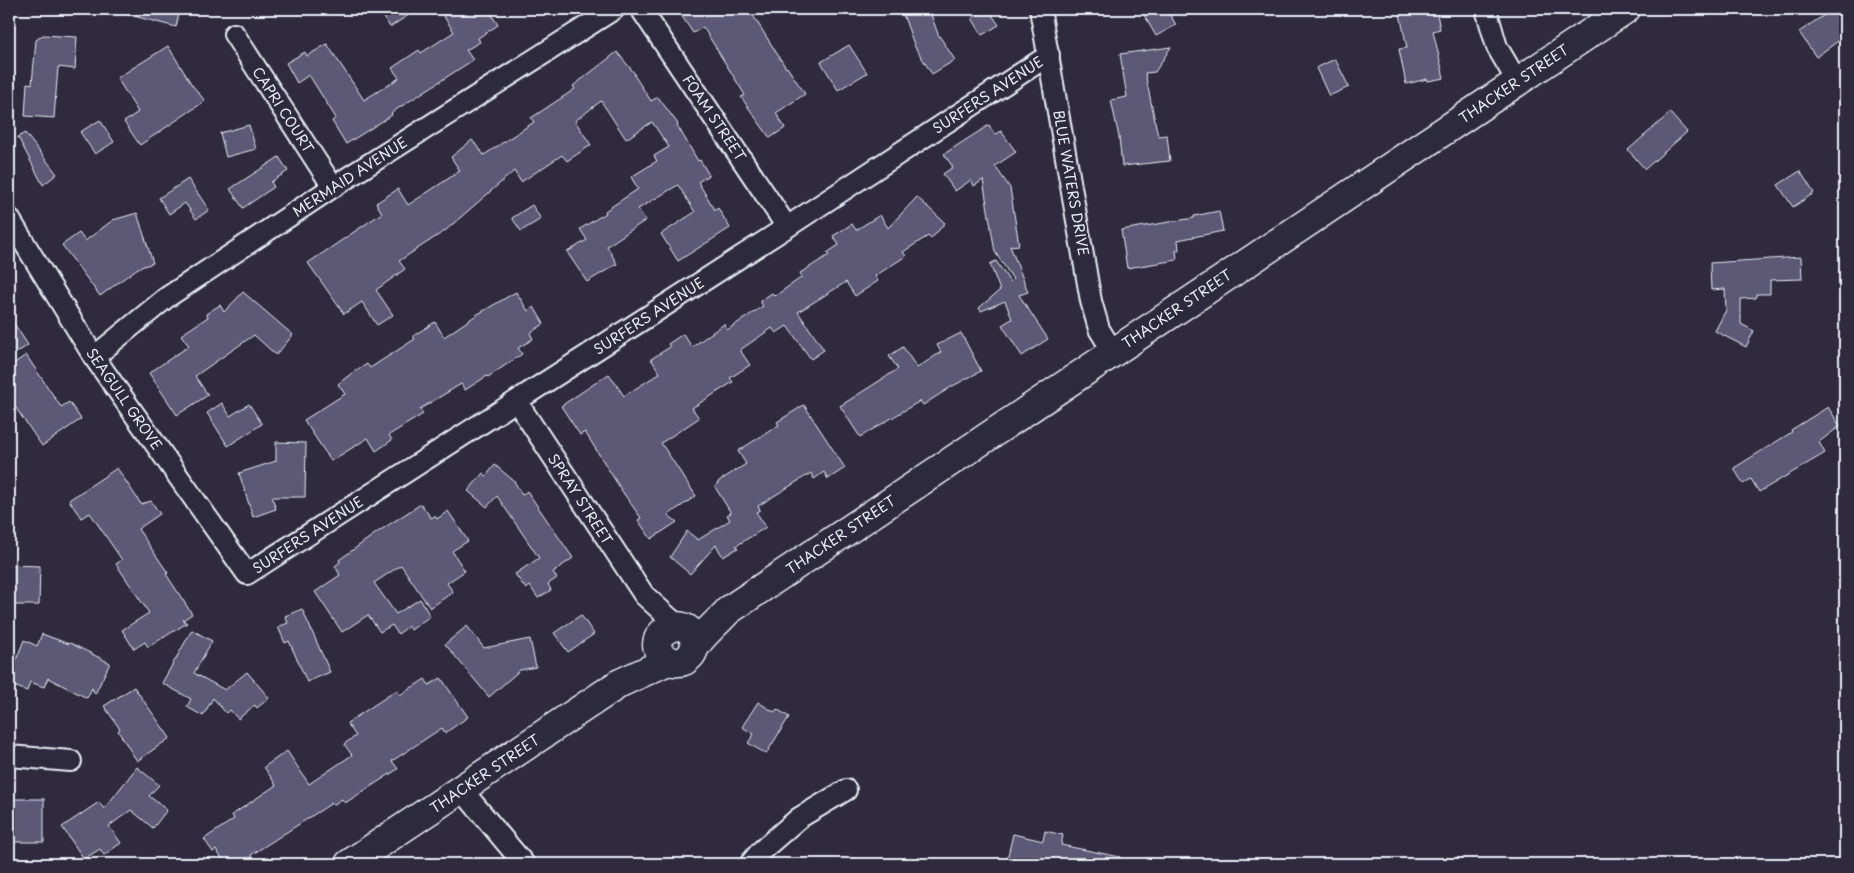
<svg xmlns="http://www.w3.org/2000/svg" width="1854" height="873" viewBox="0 0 1854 873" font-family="'Playpen Sans',sans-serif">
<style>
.building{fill:#5b5875;stroke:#e8f1f8}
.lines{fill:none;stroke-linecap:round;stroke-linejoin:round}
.street-casing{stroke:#e8f1f8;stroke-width:24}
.secondary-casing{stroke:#e8f1f8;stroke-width:31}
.street{stroke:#2f2a3d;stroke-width:20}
.secondary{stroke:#2f2a3d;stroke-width:28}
.labels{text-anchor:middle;stroke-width:4;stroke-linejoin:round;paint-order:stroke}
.street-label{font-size:14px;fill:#e8f1f8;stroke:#2f2a3d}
</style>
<rect width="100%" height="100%" fill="#2f2a3d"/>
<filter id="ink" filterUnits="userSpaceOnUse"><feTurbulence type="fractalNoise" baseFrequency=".02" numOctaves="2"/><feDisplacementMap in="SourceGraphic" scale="10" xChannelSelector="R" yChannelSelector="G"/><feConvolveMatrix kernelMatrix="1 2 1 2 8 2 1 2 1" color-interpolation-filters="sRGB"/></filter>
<g filter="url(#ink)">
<g class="building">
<polygon points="126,9 180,9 176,27 126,14"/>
<polygon points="379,9 418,9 390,27"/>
<polygon points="439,9 488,9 498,25 478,38 480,42 466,50 473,60 391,113 392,115 346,144 332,121 336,118 309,75 297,83 286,63 305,52 307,56 327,44 364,100 399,78 392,68 419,50 421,53 454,32"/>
<polygon points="677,9 749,9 786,68 787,67 805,94 776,113 785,128 770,138 741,97 745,95 703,27 693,33"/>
<polygon points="901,9 929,9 938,34 955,60 932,74 915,47"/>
<polygon points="988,9 999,25 982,35 972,18"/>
<polygon points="1154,9 1167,9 1176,25 1156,36 1144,15"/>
<polygon points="1414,9 1436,9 1440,29 1433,31 1444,78 1428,81 1427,79 1406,84 1399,49 1407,48 1400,14 1415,12"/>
<polygon points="1833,9 1845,9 1845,36 1816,57 1799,32"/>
<polygon points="43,35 77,37 75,69 58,67 54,118 25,116 27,83 32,84 36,40"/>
<polygon points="849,45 867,73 838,90 821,62"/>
<polygon points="168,46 192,85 205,101 140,145 124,122 138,112 117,78"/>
<polygon points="1171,47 1155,72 1145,73 1158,136 1167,135 1170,161 1122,166 1119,137 1111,100 1127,97 1120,54"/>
<polygon points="617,52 635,74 634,75 651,101 658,97 678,124 677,125 698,161 700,160 709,175 698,182 715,210 718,208 730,228 678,261 661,234 695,212 678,185 638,209 646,220 607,246 617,264 587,282 567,252 587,240 580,229 606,213 605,211 638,189 631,177 657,161 654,156 669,147 652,122 626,139 601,101 575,121 591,145 567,161 562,155 521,182 514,171 446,230 399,261 405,269 376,290 393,315 377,325 362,302 344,314 308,263 382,213 376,203 398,189 408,205 460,171 451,157 472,140 484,155 534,122 531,118 575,89 573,86"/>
<polygon points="1335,59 1349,87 1329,96 1316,68"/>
<polygon points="1670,113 1687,132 1645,169 1628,150"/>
<polygon points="100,120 114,142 95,154 80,132"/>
<polygon points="249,125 256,149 226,157 220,133"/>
<polygon points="989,125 995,135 1001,131 1016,152 995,166 1010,188 1019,245 1010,246 1028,292 1019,295 1048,339 1022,356 1002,325 1012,319 1005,301 981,311 979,308 1000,290 990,264 996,261 1010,282 1013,279 995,252 983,180 974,186 971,180 955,191 943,174 953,167 944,154"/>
<polygon points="25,133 57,174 43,185 18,137"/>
<polygon points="279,157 288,171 271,182 274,187 243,208 230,189"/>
<polygon points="1800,171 1814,193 1793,207 1778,185"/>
<polygon points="188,179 209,210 196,219 185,203 169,214 159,198"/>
<polygon points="917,197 945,223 931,239 928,236 903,252 906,256 875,276 878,281 855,296 846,282 798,312 824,350 811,359 787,326 776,333 772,328 740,350 750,365 730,378 733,382 692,408 699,418 661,443 696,496 668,515 677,522 651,539 638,520 641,518 622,491 585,432 580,435 561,406 609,374 624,396 660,373 651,359 670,347 668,344 683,334 692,347 724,324 727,330 763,306 760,301 772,293 775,296 802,277 800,273 829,255 827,253 839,245 833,236 852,224 856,230 880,215 888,228"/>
<polygon points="532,205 541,219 521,231 512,218"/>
<polygon points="1219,211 1223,231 1178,240 1179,250 1176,250 1177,260 1127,268 1121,230 1194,218 1194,216"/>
<polygon points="137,213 153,263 138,268 100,296 62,245 79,233 85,241 113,220"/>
<polygon points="1801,257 1802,279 1770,280 1770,294 1756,294 1756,298 1741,299 1741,324 1754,331 1746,347 1715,331 1726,310 1725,289 1711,290 1710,263"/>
<polygon points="243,292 293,335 276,355 254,335 195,376 208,395 177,415 149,373 189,346 181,335 208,317 206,314 220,305 224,312"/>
<polygon points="516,292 528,311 534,307 544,324 530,333 533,339 518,348 522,354 488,377 487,376 465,390 461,384 420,409 423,414 389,435 392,440 376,451 368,438 331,461 304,420 345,394 338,384 357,369 358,370 367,364 370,368 415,339 413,336 435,322 444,337 478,314"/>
<polygon points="9,316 28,345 9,358"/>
<polygon points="961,333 981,371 951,387 923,405 920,401 860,437 840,406 898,369 889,356 903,347 917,368 941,352 937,345"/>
<polygon points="26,355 61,407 69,402 81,419 42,446 9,398 9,367"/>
<polygon points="222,403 230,416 249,404 262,424 228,446 207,413"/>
<polygon points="804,405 845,468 828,479 824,472 814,479 811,473 758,506 760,510 756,512 766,527 736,546 738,548 723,557 716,545 690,574 670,557 687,531 698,540 730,520 727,515 731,513 715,487 719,481 746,464 738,451 779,425 777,422"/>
<polygon points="1828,407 1840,426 1819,442 1825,453 1759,492 1751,479 1743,484 1734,468 1792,432 1791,430"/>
<polygon points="276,442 306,443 305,497 272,497 276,509 253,517 239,473 276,461"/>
<polygon points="495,465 514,481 522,495 527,491 573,558 553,572 557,578 548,584 551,590 538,598 530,586 526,589 515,574 539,558 497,496 487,507 468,491 483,473 486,476"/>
<polygon points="117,468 141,504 151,501 160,514 138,529 168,573 166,574 192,614 183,620 187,623 148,647 145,642 134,649 122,630 149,613 116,564 122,560 90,513 81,518 69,500"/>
<polygon points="421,504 431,518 435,516 437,519 448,511 468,541 452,551 465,571 447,583 453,592 430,608 401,565 374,583 396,614 420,599 430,616 411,630 409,626 398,634 392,625 380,632 368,615 342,632 315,592 340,575 335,566 340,562 339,560 379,531"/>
<polygon points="9,565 40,566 39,605 9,605"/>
<polygon points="302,609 330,672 307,682 289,641 285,643 278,627 288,623 285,616"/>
<polygon points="581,615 594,634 568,652 554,633"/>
<polygon points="467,626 484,648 530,639 536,667 520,670 489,697 445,644"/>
<polygon points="192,630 212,641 194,673 225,690 247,672 269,698 257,708 255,705 238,719 230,710 226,713 213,698 203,716 187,707 191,699 162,683"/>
<polygon points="42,634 69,644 70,643 110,663 95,694 92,688 87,698 48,678 44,687 30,682 27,691 9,684 9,678 24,640 37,646"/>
<polygon points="441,678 468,717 445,733 442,728 392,761 398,769 345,803 342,799 333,805 332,803 251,855 257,864 226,864 216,850 213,852 204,839 234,819 232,815 276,785 264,767 287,751 309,784 352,755 344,744 356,736 347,723 397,690 400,695 425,679 429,685"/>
<polygon points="134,687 170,738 137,761 118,731 120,729 104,706"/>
<polygon points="758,702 774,712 777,709 789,717 766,754 748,743 754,734 742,727"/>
<polygon points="137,767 159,785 149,796 167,810 153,828 131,810 109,826 121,843 104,855 100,849 84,859 62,827 99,802 104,809"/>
<rect x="13" y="799" width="31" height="43"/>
<polygon points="1045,831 1063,835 1061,845 1120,857 1119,864 1006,864 1013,834 1043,841"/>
</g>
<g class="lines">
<defs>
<g id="street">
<polyline points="641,9 787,227"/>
<polyline points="1040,9 1091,301 1099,329 1113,352"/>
<polyline points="1486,9 1497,47 1517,81"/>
<polyline points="234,34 333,187"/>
<polyline points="9,218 94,357 247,574 787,227 1049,55"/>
<polyline points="94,357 166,298 333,187 614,9"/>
<polyline points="517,402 644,595 678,626"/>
<polyline points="9,756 71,761"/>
<polyline points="462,790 524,864"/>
<polyline points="750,864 761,851 799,818 846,790"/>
</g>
<g id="secondary">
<path d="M 695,647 C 694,608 641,632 662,656 C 667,661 673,663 680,662 C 683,662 687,660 689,657 C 693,654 693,651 695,647 C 701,636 720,620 729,610 L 1626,9"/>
<polyline points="349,864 620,683 668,661"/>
</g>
</defs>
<use href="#street" class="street-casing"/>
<use href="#secondary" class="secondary-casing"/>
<use href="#street" class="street"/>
<use href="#secondary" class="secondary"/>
</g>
</g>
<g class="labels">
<g class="street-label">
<text transform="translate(1514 84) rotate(-34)" y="5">THACKER STREET</text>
<text transform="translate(988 95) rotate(-33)" y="5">SURFERS AVENUE</text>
<text transform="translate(283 110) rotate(57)" y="5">CAPRI COURT</text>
<text transform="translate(714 118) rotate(56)" y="5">FOAM STREET</text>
<text transform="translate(350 177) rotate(-33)" y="5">MERMAID AVENUE</text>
<text transform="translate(1071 183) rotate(80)" y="5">BLUE WATERS DRIVE</text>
<text transform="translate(1177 309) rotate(-34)" y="5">THACKER STREET</text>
<text transform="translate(649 316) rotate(-33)" y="5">SURFERS AVENUE</text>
<text transform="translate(124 399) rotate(55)" y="5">SEAGULL GROVE</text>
<text transform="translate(580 499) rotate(57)" y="5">SPRAY STREET</text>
<text transform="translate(308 535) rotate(-33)" y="5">SURFERS AVENUE</text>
<text transform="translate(841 535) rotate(-34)" y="5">THACKER STREET</text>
<text transform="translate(485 774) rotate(-34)" y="5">THACKER STREET</text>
</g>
</g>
<rect width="1854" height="873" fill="none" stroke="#2f2a3d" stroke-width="30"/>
<rect x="15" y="15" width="1824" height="843" fill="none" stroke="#e8f1f8" stroke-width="2" filter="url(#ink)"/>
</svg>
